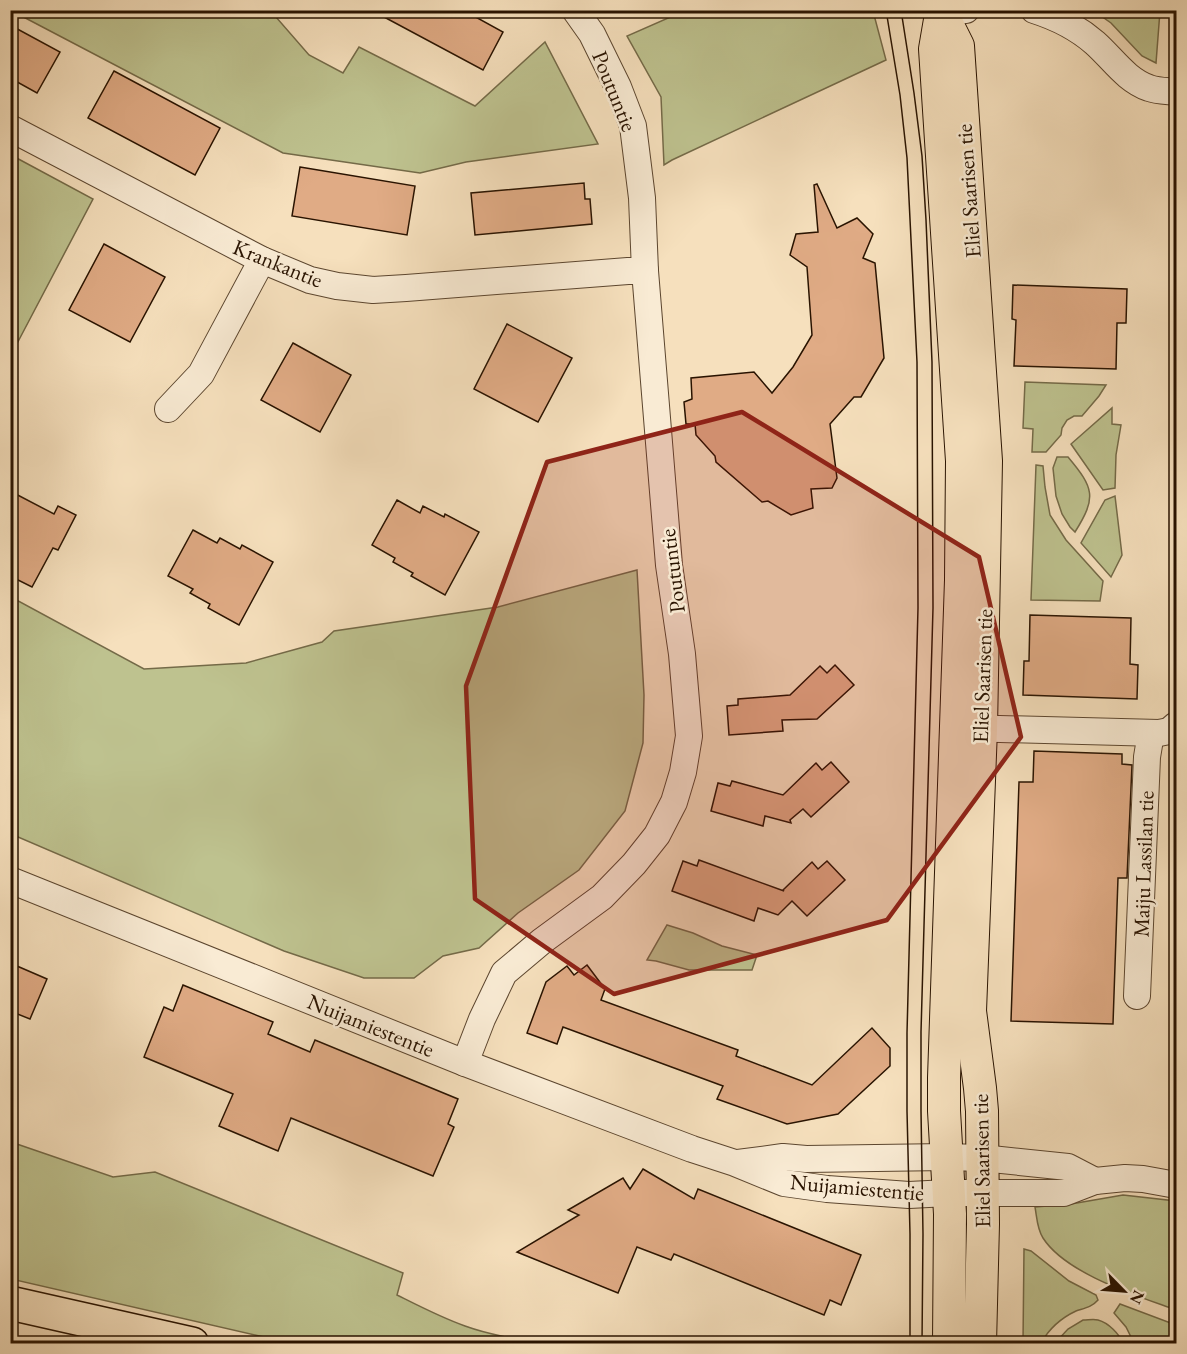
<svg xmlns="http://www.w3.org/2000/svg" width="1187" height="1354" viewBox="0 0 1187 1354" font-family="'EB Garamond',serif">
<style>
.green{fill:#bec28f;stroke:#746a48;stroke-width:1.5}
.building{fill:#e0ab85;stroke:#291300;stroke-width:1.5}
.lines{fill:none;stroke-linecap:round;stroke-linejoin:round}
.minor-casing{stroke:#5c462f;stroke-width:28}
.major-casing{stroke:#291300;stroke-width:34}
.highway-casing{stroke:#291300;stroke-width:36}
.minor{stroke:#f9ebd4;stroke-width:26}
.major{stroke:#f6e0bd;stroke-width:32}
.highway{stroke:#f6e0bd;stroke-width:33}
.tram{stroke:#291300;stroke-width:1.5}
.marked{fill:#8f2418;fill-opacity:0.2;stroke:#8f2418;stroke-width:4.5;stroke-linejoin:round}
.labels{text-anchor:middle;stroke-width:5;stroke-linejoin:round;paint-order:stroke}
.street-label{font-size:22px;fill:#291300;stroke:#f9ebd4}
</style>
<rect width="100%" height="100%" fill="#f6e0bd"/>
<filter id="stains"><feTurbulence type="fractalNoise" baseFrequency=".00333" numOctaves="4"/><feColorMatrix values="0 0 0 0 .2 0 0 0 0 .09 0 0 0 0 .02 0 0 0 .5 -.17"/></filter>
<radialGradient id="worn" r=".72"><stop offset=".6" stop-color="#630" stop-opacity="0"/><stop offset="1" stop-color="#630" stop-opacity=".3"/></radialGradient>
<g class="green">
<polygon points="12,11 266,11 276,17 309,55 343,73 359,47 475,106 545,42 598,144 466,162 420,173 283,153"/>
<polygon points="684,11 873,11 886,60 672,160 664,165 661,97 627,36"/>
<polygon points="1094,11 1160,11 1156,63 1142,56 1111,23"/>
<polygon points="11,155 93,199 11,355"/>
<polygon points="1025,382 1106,385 1099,396 1082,416 1074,416 1067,420 1062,428 1061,435 1046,452 1032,452 1033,429 1023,428"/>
<polygon points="1112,408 1112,424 1121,425 1116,455 1115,488 1103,490 1071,444"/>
<path d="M 1057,457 L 1068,457 C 1094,488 1097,497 1075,532 L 1070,527 L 1062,514 L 1056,496 L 1053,468 Z"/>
<polygon points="1036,465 1043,466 1045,487 1050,515 1066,540 1103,581 1100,601 1031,600"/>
<polygon points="1115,496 1122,555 1111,577 1081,543 1105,500"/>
<polygon points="637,570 644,695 643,743 625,811 579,870 518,913 479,948 443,956 414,978 364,978 284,951 11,834 11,597 144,669 246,663 322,642 334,631 498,607"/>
<polygon points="667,925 693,933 722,946 757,955 752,970 689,970 656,961 647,960"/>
<path d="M 11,1142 L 113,1177 L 155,1172 L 403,1273 L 397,1295 C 419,1306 442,1318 465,1326 C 490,1335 516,1339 542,1343 L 290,1343 L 11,1279 Z"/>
<path d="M 1123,1195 L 1176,1201 L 1176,1310 C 1138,1296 1066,1274 1043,1238 C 1037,1229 1037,1218 1035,1207 L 1071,1204 Z"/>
<path d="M 1024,1249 L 1031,1251 L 1069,1281 L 1096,1295 L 1098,1300 C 1092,1307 1085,1308 1076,1311 C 1061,1318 1049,1329 1041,1343 L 1023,1343 Z"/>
<polygon points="1120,1304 1176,1325 1176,1343 1134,1343 1126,1327 1114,1313"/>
<path d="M 1083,1320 C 1088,1320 1094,1319 1098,1320 C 1109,1323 1119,1334 1123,1343 L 1055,1343 L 1068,1329 Z"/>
</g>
<g class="building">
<polygon points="371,10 463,10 503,32 483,70"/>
<polygon points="10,25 60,52 37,93 10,78"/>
<polygon points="114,71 220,128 195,175 88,118"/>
<polygon points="300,167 415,186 407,235 292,216"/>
<polygon points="584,183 585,199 590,199 592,224 475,235 471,193"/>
<polygon points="817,184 837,228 857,218 873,234 863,258 875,263 884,358 861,397 854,397 830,424 837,478 832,488 811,489 813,508 791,515 768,501 762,502 716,462 715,456 696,435 695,424 686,424 684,402 692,399 691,378 754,372 772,393 793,367 812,335 807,267 790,255 796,234 818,232 814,185"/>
<polygon points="104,244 165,277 130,342 69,310"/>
<polygon points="1013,285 1127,289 1126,323 1117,323 1116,369 1014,366 1016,320 1012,319"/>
<polygon points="507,324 572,358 538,422 474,389"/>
<polygon points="293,343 351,375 320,432 261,400"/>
<polygon points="10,491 54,514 58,506 76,515 58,550 53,548 32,587 10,576"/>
<polygon points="397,500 420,513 423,506 444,517 445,514 479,532 445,595 411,576 413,573 393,562 395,558 372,545"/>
<polygon points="193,530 217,543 220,538 240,549 242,545 273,562 239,625 208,608 210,604 190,593 193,589 168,576"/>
<polygon points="1030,615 1131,618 1130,664 1138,665 1137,699 1023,695 1024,661 1029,661"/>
<polygon points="835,665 854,685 817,719 782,720 783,731 729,735 727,706 738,705 738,699 790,695 820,666 827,673"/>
<polygon points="1034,751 1122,754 1122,764 1132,765 1127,878 1118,878 1113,1024 1011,1021 1019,782 1033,782"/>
<polygon points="831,762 849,782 811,817 803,809 790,820 791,823 765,816 763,826 711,811 718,783 730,786 732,781 783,795 816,763 822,770"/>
<polygon points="699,860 784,891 783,890 812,862 818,869 827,861 845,880 807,916 792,901 778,915 758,908 754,921 672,891 683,861 697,866"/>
<polygon points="10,963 47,979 30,1019 10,1011"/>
<polygon points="587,965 605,989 601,1000 738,1050 736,1056 812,1085 872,1028 890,1048 890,1066 838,1114 787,1124 717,1099 723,1086 563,1027 557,1044 527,1033 546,982 567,966 574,975"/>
<polygon points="183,985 273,1022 268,1034 310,1052 315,1040 458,1099 448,1124 454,1127 433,1176 291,1118 278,1151 219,1126 233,1094 144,1057 164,1007 173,1011"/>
<polygon points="643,1169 694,1199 698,1189 861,1255 841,1305 830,1300 824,1315 674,1254 671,1260 637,1247 618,1293 517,1252 579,1215 568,1210 623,1178 630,1189"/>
</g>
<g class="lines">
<defs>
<g id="minor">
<path d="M 1034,10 C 1056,17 1078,28 1095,43 C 1113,59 1126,80 1149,88 C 1157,91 1168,91 1176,92"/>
<polyline points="941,14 966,10"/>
<polyline points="10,128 262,260 310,280 337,286 373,290 406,288 628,271 645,271"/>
<polyline points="168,409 201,374 262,260"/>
<polyline points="963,728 1159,733 1169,731 1176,725"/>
<polyline points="10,880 465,1063 692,1149 735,1163 784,1183 827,1189 909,1195 948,1193 1064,1193 1095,1181 1125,1178 1143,1179 1176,1185"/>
<polyline points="1137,996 1147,757 1151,733"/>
<polyline points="465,1063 482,1019 504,973 542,941 602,897 634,864 657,835 674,802 683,772 689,736 682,654 669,565 645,271 642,198 633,126 618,87 592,34 575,10"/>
<polyline points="738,1163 783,1157 806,1159 946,1157 982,1158 1068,1167 1095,1181"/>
</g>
<g id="major">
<polyline points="940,10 958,46 986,461 981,729 970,1011 980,1088 982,1111 983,1224 980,1344"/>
<polyline points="941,14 935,49 962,461 961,580 944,1078 944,1111 950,1214 949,1344"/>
</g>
<polyline id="highway" points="10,1303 192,1344"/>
</defs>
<use href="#minor" class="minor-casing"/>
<use href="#major" class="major-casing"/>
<use href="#highway" class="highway-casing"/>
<use href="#minor" class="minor"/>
<use href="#major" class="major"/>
<use href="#highway" class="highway"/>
<g class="tram">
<polyline points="886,10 900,95 907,158 917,362 918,608 907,1033 907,1111 910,1234 910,1344"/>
<polyline points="901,10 914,93 922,156 926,220 932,362 933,608 921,1032 921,1111 923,1234 922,1344"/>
</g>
</g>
<path class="marked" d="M 742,412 L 979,557 L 1021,737 L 887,920 L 614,994 L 475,899 L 466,686 L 547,462 Z"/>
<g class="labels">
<g class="street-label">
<text transform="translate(615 91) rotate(68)" y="8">Poutuntie</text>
<text transform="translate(968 191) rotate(-94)" y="8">Eliel Saarisen tie</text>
<text transform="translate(278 263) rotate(22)" y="8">Krankantie</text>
<text transform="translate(672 571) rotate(-97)" y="8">Poutuntie</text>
<text transform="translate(982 676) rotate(-88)" y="8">Eliel Saarisen tie</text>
<text transform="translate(1143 864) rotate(-88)" y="8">Maiju Lassilan tie</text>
<text transform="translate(371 1025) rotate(22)" y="8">Nuijamiestentie</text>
<text transform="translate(981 1161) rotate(-91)" y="8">Eliel Saarisen tie</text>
<text transform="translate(857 1187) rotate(5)" y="8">Nuijamiestentie</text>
</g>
</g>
<rect width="1187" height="1354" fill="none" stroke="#f6e0bd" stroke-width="36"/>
<rect x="12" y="12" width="1163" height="1330" fill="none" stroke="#291300" stroke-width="3"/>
<rect x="18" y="18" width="1151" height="1318" fill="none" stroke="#291300" stroke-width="1.5"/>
<g transform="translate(1124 1291) rotate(115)" stroke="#f9ebd4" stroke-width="4.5" paint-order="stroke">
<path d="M0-4.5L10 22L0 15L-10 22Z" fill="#291300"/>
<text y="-9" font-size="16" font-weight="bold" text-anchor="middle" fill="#291300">N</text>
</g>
<rect width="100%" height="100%" filter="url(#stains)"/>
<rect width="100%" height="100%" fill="url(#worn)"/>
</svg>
